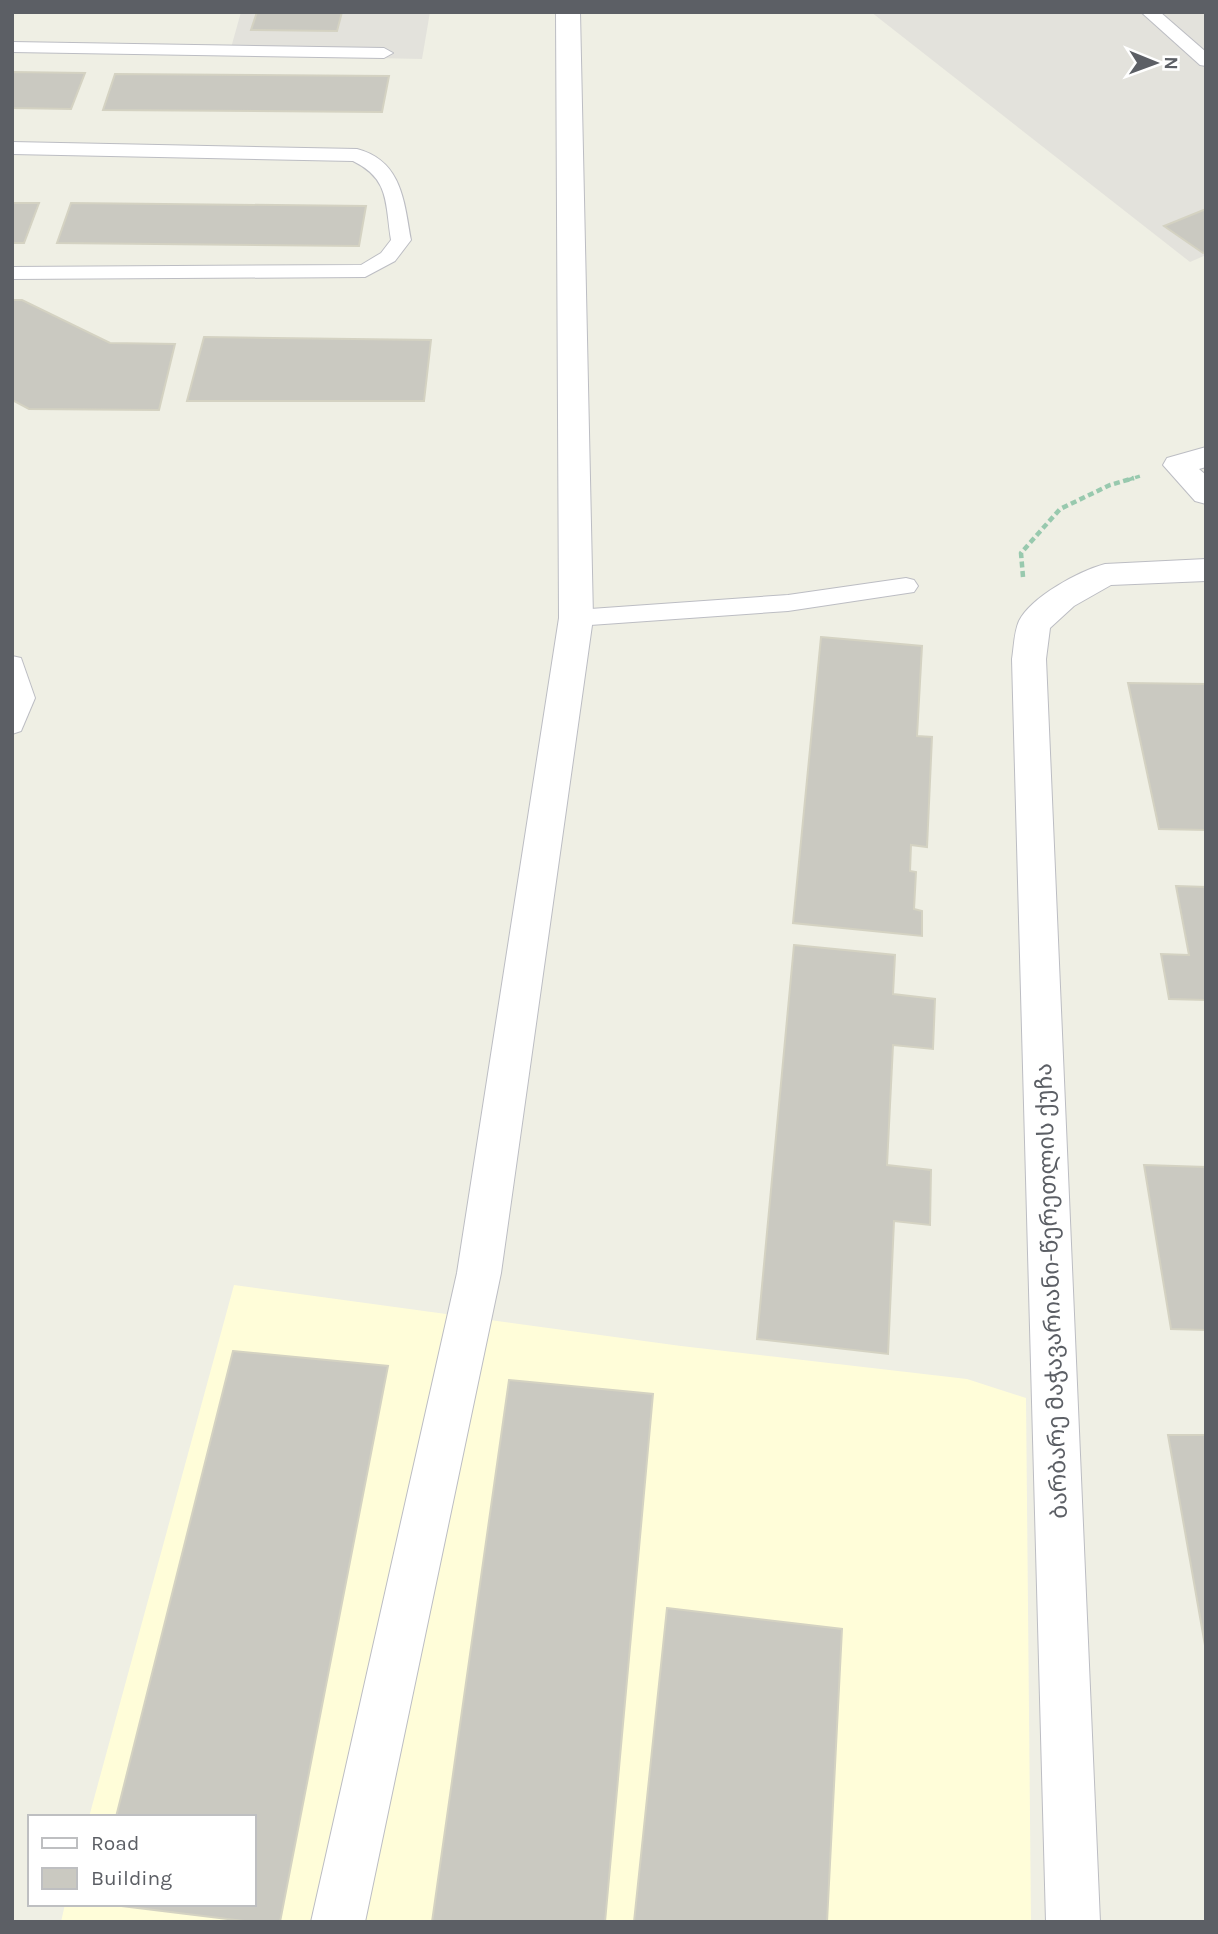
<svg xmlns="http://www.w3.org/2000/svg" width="1218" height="1934" viewBox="0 0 1218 1934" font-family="Karla,'Noto Sans Georgian',sans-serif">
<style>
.commercial{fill:#fffdd9}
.industrial{fill:#e3e2dc}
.building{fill:#cac9c1;stroke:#d4d2c2;stroke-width:2}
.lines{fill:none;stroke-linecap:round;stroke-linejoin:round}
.service-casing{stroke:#bcbdc3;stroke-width:2}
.minor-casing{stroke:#bcbdc3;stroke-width:2}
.path-far1{stroke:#98c9ae;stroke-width:3.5;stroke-dasharray:5 2.5;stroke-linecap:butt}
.path{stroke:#98c9ae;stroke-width:4.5;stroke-dasharray:6 3.5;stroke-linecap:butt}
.service{fill:#fff;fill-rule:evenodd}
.minor{fill:#fff;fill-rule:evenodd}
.labels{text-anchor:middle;stroke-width:7;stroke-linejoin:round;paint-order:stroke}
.street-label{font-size:23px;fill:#5c5f65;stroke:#fff}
</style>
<rect width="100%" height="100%" fill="#efefe4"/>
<polygon class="commercial" points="234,1285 681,1346 967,1379 1026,1398 1031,1922 61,1922 65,1904 254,1904 254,1817 89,1817"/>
<g class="industrial">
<polygon points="241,12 430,12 422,59 229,55"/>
<polygon points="871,12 1206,12 1206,255 1190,262"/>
</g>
<g class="building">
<polygon points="257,12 342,12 337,31 251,30"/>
<polygon points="12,72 85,73 71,109 12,108"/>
<polygon points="115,74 389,76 382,112 103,110"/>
<polygon points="12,203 39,203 24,243 12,243"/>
<polygon points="71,203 366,206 359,246 57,243"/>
<polygon points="1206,209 1206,252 1203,253 1164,226"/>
<polygon points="12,300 22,300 110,343 175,344 159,410 29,409 12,400"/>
<polygon points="204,337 431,340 424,401 187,401"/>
<polygon points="821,637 922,646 917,736 932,737 927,847 911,845 910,871 916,872 914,909 922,911 922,936 793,923"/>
<polygon points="1128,683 1206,684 1206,830 1159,829"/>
<polygon points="1176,886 1206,887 1206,1000 1169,999 1161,954 1189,955"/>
<polygon points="794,945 895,955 893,994 935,999 933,1049 893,1045 887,1165 931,1170 930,1225 894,1221 888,1354 757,1339"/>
<polygon points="1144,1165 1206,1167 1206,1330 1171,1329"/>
<polygon points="233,1351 388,1366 280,1922 252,1922 105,1904 254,1904 254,1817 116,1817"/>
<polygon points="509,1380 653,1394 605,1922 432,1922"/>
<polygon points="1168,1435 1206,1435 1206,1651"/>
<polygon points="667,1608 842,1629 827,1922 634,1922"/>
</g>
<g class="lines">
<defs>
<g id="service">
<polygon points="1141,12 1160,12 1206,52 1206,66 1200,65"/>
<polygon points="12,42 384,48 393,53 384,58 12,52"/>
<path d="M 12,142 L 357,149 C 402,161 404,201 411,240 L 395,261 L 365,277 L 12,279 L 12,267 L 361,265 L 381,253 L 391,240 C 385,203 390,179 353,161 L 12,154 Z"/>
<polygon points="906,578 914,580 918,586 914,592 788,611 576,626 567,624 564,618 567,612 576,610 788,595"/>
<polygon points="12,656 21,658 35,698 21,731 12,734"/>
</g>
<g id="minor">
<polygon points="556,12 580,12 593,618 501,1273 365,1922 311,1922 457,1273 559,618"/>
<polygon points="1206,447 1206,467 1199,469 1206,475 1206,504 1195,501 1163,465 1167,458"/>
<path d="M 1206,559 L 1206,581 L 1111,585 L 1074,606 L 1050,628 L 1046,659 L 1100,1922 L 1046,1922 L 1012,659 C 1014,647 1014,632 1019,621 C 1031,597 1079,571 1105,564 Z"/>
</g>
</defs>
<use href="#service" class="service-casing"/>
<use href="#minor" class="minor-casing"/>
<polyline class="path-far1" points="1128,480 1140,476"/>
<polyline class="path" points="1023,577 1021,553 1060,509 1110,485 1134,478"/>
<use href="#service" class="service"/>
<use href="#minor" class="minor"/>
</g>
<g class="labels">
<g class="street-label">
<text transform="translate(1051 1291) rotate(-92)" y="8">ბარბარე მაჭავარიანი-წერეთლის ქუჩა</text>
</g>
</g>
<rect width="1218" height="1934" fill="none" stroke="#5c5f65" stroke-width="28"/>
<rect x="28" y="1815" width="228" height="91" fill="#ffffff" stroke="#bebfc1" stroke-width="2"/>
<rect x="42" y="1838" width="35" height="10" fill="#ffffff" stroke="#bebfc1" stroke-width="2"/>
<text x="91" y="1850" font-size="21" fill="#5c5f65">Road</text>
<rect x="42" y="1868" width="35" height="21" fill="#cac9c1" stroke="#bebfc1" stroke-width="2"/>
<text x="91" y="1885" font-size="21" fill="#5c5f65">Building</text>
<g transform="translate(1155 63) rotate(91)" stroke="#ffffff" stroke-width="5" paint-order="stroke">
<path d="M0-5L12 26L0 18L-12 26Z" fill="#5c5f65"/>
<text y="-10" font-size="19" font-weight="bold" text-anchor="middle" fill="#5c5f65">N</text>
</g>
</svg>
